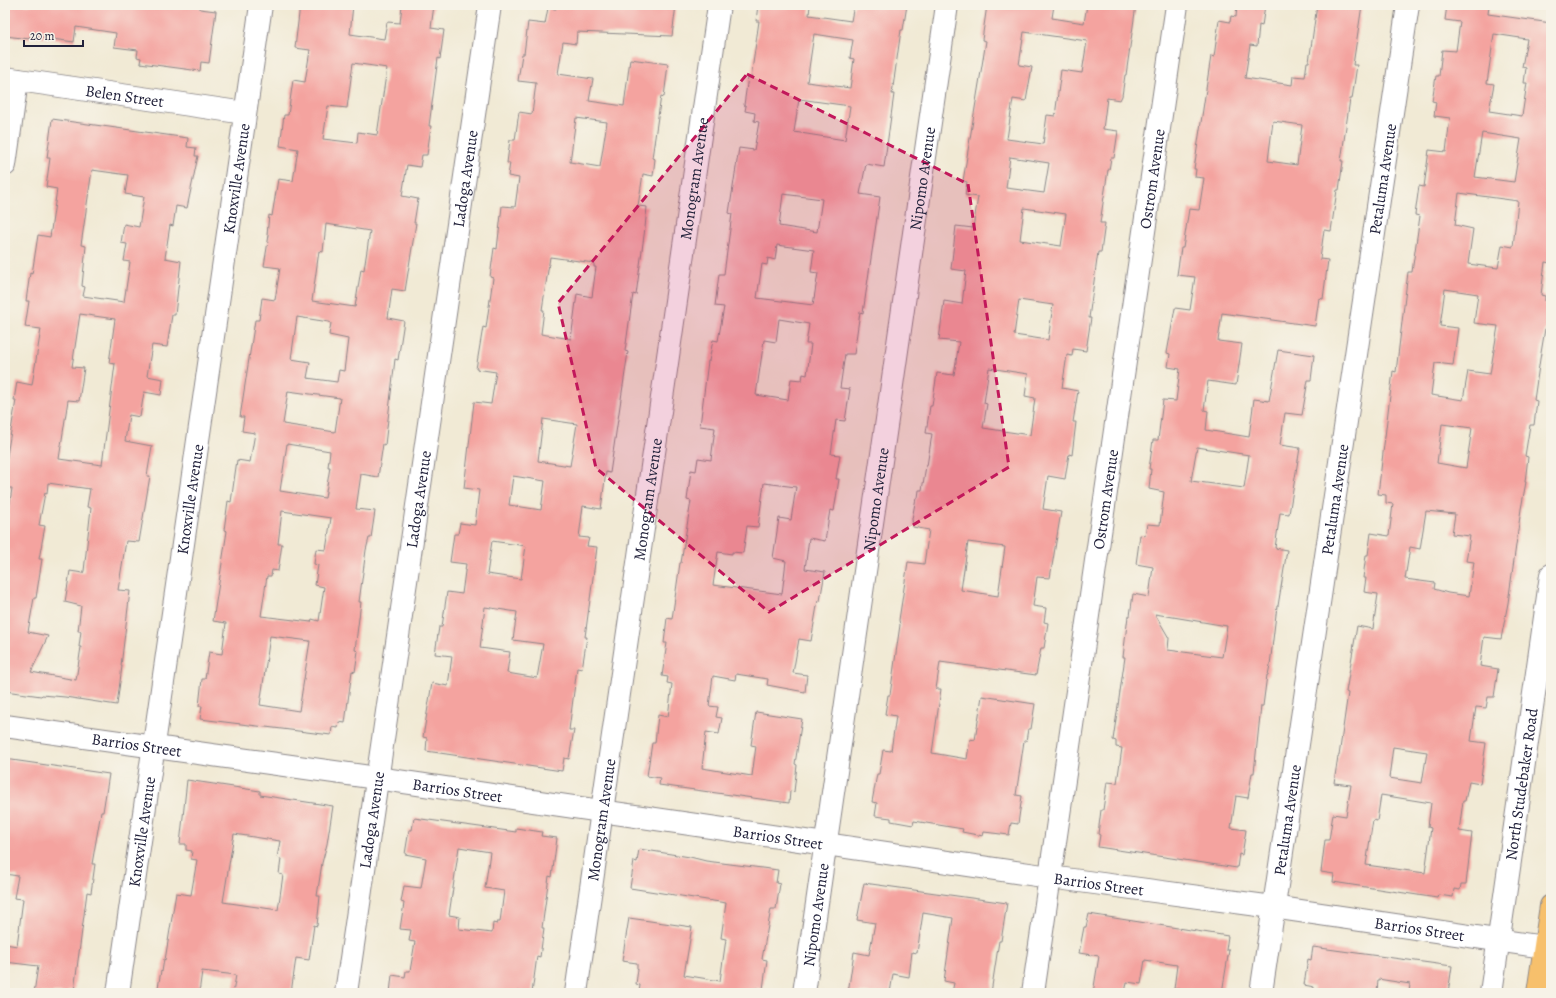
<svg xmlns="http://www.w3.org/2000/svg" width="1556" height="998" viewBox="0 0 1556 998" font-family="Alegreya,serif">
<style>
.building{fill:#f4a39f;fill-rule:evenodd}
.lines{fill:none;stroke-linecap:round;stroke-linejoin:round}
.minor-casing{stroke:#8a8688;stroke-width:24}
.major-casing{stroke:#8a8688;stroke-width:24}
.minor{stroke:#fff;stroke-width:22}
.major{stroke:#f7c06c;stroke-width:22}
.marked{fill:#c2185b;fill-opacity:0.2;stroke:#c2185b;stroke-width:3;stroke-dasharray:8 5;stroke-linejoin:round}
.labels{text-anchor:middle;stroke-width:3;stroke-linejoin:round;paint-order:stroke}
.street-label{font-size:16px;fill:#22223b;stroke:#f7f3e8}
</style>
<rect width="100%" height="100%" fill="#f7f3e8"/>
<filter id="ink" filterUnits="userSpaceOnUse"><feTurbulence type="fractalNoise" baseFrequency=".025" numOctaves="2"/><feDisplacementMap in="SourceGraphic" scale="8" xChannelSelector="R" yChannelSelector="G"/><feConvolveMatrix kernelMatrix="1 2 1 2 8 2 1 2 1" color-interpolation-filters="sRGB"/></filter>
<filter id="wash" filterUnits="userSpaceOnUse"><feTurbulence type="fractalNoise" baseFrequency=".012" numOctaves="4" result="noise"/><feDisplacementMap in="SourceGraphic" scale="16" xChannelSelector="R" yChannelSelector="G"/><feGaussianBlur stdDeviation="0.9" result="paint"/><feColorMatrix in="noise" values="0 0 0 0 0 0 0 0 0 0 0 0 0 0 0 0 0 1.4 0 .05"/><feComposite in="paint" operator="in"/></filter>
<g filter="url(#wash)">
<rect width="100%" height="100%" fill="#f1ead5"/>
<g id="blocks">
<g class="building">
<polygon points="8,5 200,5 200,9 216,11 209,63 201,62 200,71 140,63 141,58 137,57 138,50 114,47 116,33 76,27 74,42 30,36 30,39 5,36"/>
<path d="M 300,5 L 353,5 L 350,34 L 384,39 L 387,22 L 400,23 L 402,5 L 434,5 L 431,28 L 444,30 L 440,59 L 438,58 L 429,126 L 431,126 L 427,155 L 422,155 L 420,167 L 407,165 L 402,196 L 418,199 L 414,223 L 416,223 L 405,291 L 392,289 L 388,318 L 404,321 L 398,360 L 395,359 L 385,445 L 383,444 L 378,477 L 361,474 L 356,509 L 375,511 L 371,538 L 369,538 L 366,550 L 359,602 L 361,602 L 355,650 L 358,651 L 355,672 L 352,671 L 345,723 L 339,722 L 338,728 L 332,727 L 331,735 L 200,719 L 202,706 L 199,706 L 202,679 L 205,679 L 209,652 L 222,654 L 226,623 L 213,621 L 227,531 L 224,530 L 228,501 L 231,502 L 237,460 L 250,462 L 255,433 L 242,431 L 244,417 L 240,417 L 255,320 L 259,320 L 262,298 L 275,300 L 280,268 L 264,266 L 269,235 L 267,235 L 269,215 L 272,216 L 278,179 L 293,181 L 298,149 L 280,146 L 284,115 L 288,115 L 293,80 L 305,82 L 310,50 L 295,48 ZM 353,63 L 387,68 L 377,135 L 358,132 L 357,143 L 323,139 L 328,106 L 347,108 ZM 326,224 L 370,231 L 364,270 L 361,269 L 355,307 L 312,301 L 319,251 L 323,252 ZM 297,317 L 329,322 L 331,323 L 329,335 L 348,339 L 344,371 L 339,370 L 337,382 L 307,378 L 310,362 L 291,359 ZM 288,391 L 340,398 L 335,432 L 283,424 ZM 287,444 L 330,451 L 328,467 L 330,467 L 325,498 L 280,491 ZM 282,511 L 331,518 L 326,550 L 316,549 L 314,564 L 318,565 L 315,585 L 324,587 L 319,621 L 312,619 L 311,622 L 261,616 L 267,576 L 271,576 L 272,570 L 278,571 L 282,544 L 278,544 ZM 270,636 L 310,641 L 299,711 L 260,705 Z"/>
<path d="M 557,5 L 676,5 L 672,36 L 577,32 L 576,44 L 563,42 L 558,74 L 593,79 L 589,101 L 624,106 L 630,59 L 668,64 L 664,97 L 661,96 L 652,158 L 655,159 L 653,176 L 643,174 L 638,206 L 647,207 L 645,228 L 636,295 L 633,294 L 625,351 L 628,352 L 610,473 L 606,472 L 601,509 L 583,506 L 579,537 L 589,538 L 587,546 L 597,547 L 596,555 L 585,637 L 587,637 L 582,669 L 577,668 L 569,730 L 574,730 L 569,759 L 564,758 L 562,771 L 426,751 L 427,738 L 423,737 L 432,683 L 448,686 L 452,656 L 435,654 L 439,627 L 442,627 L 447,592 L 462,594 L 466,564 L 450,562 L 454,534 L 458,534 L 460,523 L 475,525 L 479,490 L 464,488 L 474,402 L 491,404 L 496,372 L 476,369 L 483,327 L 486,328 L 493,278 L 490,277 L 494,248 L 497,249 L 502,206 L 515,207 L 519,178 L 508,176 L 510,163 L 507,163 L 510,140 L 515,140 L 519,112 L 532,114 L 536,83 L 518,81 L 522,54 L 524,54 L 528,22 L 545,24 L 548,8 L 556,9 ZM 576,118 L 607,122 L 600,167 L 570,162 ZM 550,257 L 594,263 L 594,267 L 596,267 L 592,297 L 577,294 L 571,339 L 541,334 L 544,310 L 542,310 ZM 543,419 L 577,424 L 570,466 L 538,461 ZM 513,476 L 545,481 L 541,510 L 509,505 ZM 492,541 L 526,546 L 521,579 L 487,574 ZM 485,607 L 517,612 L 513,640 L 543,644 L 537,678 L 507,673 L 510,652 L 480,648 Z"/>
<path d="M 758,5 L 810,5 L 809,15 L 851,21 L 854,5 L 907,5 L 903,30 L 901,30 L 892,94 L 894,94 L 884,167 L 866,164 L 860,194 L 880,197 L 863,313 L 860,312 L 854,354 L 845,354 L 840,388 L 850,389 L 845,421 L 836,420 L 831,454 L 840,455 L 836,479 L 839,479 L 834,511 L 830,510 L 825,541 L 809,538 L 805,569 L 825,572 L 820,601 L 818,600 L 811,641 L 799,639 L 793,673 L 807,675 L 805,692 L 767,685 L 768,679 L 736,674 L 735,680 L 713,676 L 709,706 L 718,707 L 716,717 L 722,718 L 719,734 L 706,732 L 702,768 L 720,771 L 752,776 L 756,746 L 751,745 L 756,712 L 802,719 L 795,764 L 797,765 L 794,792 L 790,791 L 789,803 L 659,785 L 660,778 L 647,776 L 652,743 L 655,743 L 658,715 L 668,717 L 672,684 L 667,683 L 668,677 L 662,676 L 667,643 L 664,643 L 667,618 L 672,619 L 680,563 L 681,563 L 691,501 L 687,500 L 691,470 L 696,471 L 698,458 L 711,460 L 715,428 L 700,426 L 708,361 L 709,361 L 713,340 L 718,341 L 724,307 L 715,306 L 719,274 L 724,274 L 732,214 L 729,213 L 739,148 L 754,150 L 759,122 L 754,121 L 755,113 L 745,111 L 746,106 L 744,105 L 748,77 L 751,78 L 759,21 L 756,21 ZM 814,34 L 853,40 L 850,58 L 854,59 L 850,88 L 807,82 ZM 799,99 L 850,106 L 845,140 L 794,132 ZM 783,194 L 822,199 L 817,232 L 779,226 ZM 777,245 L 814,250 L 811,272 L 818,273 L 813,305 L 757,298 L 762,264 L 767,265 L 768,258 L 775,260 ZM 779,319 L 809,324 L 806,344 L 811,344 L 807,375 L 803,374 L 802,380 L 791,379 L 788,400 L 756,395 L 764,340 L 776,342 ZM 764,483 L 796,487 L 791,520 L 779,518 L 773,558 L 786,561 L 782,594 L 713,585 L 718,552 L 732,554 L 732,552 L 743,553 L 747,526 L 758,527 Z"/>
<path d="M 987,5 L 1054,5 L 1052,18 L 1084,23 L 1087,5 L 1136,5 L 1126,75 L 1125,75 L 1122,96 L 1120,100 L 1107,98 L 1103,129 L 1118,131 L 1114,158 L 1111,158 L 1109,170 L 1108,170 L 1100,223 L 1105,223 L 1101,252 L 1098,252 L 1089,318 L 1091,318 L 1086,351 L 1073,349 L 1072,356 L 1067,355 L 1062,388 L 1078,391 L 1073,422 L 1076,422 L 1072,455 L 1069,454 L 1065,479 L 1048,476 L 1043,509 L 1061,512 L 1050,578 L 1037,577 L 1033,606 L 1046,608 L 1044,622 L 1048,623 L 1044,648 L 1041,648 L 1036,675 L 940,662 L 936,689 L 941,689 L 932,753 L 967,759 L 970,739 L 975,740 L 982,696 L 1035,704 L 1031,729 L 1028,729 L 1026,741 L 1024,741 L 1016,795 L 1022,796 L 1018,824 L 1011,823 L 1009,835 L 984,832 L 983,836 L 962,832 L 963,829 L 914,821 L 913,825 L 891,821 L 891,818 L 875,816 L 877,803 L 872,802 L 877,774 L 879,774 L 883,750 L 891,751 L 896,716 L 885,714 L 888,695 L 890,695 L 900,625 L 899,620 L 908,562 L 924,564 L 929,530 L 913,527 L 912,519 L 916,498 L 918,498 L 919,490 L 922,490 L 926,466 L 927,466 L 932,434 L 926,433 L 930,406 L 932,406 L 937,373 L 954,375 L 959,342 L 939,340 L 944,301 L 962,304 L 966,271 L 951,269 L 956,226 L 973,228 L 978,197 L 965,195 L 967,182 L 963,181 L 986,41 L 982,40 ZM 1024,32 L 1087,41 L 1082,73 L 1061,70 L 1055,116 L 1047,115 L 1043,144 L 1007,139 L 1013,99 L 1026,101 L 1032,67 L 1019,65 ZM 1010,157 L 1049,163 L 1044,193 L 1006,188 ZM 1024,208 L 1066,214 L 1061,246 L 1020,240 ZM 1019,300 L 1053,305 L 1048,340 L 1014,335 ZM 989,368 L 1028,374 L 1025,396 L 1035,398 L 1030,435 L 983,428 L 987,404 L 984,403 ZM 968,542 L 1005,547 L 998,596 L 961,590 Z"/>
<path d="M 1237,5 L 1265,5 L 1262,26 L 1259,25 L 1257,46 L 1250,45 L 1245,78 L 1292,85 L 1293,76 L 1305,77 L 1307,62 L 1309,62 L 1317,5 L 1362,5 L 1353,65 L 1357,65 L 1352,99 L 1350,99 L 1341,161 L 1343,161 L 1339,190 L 1337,190 L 1331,231 L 1324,230 L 1320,259 L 1328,260 L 1323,299 L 1319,298 L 1315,326 L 1222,313 L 1218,341 L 1242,344 L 1236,385 L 1208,381 L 1204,410 L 1208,411 L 1206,430 L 1249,437 L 1254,399 L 1269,401 L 1278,350 L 1314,355 L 1311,380 L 1308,380 L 1302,415 L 1285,413 L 1280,445 L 1300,448 L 1289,514 L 1280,513 L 1275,548 L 1287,550 L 1278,606 L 1277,606 L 1270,665 L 1268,675 L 1267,675 L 1263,706 L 1261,706 L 1254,773 L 1252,773 L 1248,798 L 1236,796 L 1231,828 L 1246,830 L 1242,855 L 1239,854 L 1237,868 L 1098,847 L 1100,835 L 1098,834 L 1101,810 L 1103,810 L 1107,782 L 1117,783 L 1122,748 L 1116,747 L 1116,741 L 1113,740 L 1125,657 L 1123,657 L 1128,616 L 1130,616 L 1133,594 L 1149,597 L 1153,567 L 1136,564 L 1140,535 L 1145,536 L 1147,524 L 1160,525 L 1164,492 L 1149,489 L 1151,469 L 1149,469 L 1153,440 L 1158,440 L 1163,400 L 1176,401 L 1180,369 L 1168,367 L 1170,354 L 1167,353 L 1175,308 L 1190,310 L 1195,277 L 1177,275 L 1181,248 L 1183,248 L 1189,209 L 1199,210 L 1204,178 L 1195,177 L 1196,169 L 1194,169 L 1211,56 L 1214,57 L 1219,20 L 1230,22 L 1231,16 L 1236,17 ZM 1273,121 L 1302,125 L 1297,165 L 1268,161 ZM 1197,447 L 1249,455 L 1244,488 L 1191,481 ZM 1155,614 L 1227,626 L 1222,657 L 1168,650 L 1169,638 Z"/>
<path d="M 1447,5 L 1489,5 L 1488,14 L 1551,23 L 1551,263 L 1545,262 L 1541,295 L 1545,296 L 1545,301 L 1551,302 L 1551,308 L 1548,329 L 1545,329 L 1540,359 L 1534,400 L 1537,401 L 1534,425 L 1530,425 L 1525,456 L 1528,457 L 1525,482 L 1526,482 L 1521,509 L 1508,603 L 1501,639 L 1484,637 L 1480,666 L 1498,669 L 1494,697 L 1488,697 L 1486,708 L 1476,707 L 1471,741 L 1486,743 L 1480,784 L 1469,782 L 1465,801 L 1463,801 L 1459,831 L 1472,833 L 1466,884 L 1461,884 L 1460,890 L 1454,889 L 1453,897 L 1438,895 L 1437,898 L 1333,882 L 1334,874 L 1321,872 L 1325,840 L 1329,840 L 1333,814 L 1346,816 L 1351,785 L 1334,783 L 1338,756 L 1339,756 L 1348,693 L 1346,692 L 1357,626 L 1373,629 L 1378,594 L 1364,592 L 1366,578 L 1363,578 L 1366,555 L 1368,555 L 1371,533 L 1389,536 L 1393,504 L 1386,503 L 1386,495 L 1378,494 L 1393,371 L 1396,372 L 1408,272 L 1412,272 L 1420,216 L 1415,215 L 1419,186 L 1424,187 L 1429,150 L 1446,152 L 1450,118 L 1434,116 L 1436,102 L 1432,101 L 1436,76 L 1439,76 L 1442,50 L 1456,51 L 1460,22 L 1445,20 ZM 1494,34 L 1527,39 L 1522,67 L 1526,68 L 1524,83 L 1527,83 L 1522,116 L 1489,111 L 1494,84 L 1487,83 ZM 1482,133 L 1521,139 L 1514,182 L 1475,177 ZM 1459,193 L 1518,201 L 1513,247 L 1502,245 L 1498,268 L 1468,264 L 1473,229 L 1455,225 ZM 1445,289 L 1478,294 L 1474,323 L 1498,326 L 1490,374 L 1468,371 L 1463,400 L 1431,395 L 1435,363 L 1453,365 L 1458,328 L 1440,326 ZM 1442,424 L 1472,428 L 1466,468 L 1437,463 ZM 1426,511 L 1455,514 L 1452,534 L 1470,536 L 1466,561 L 1474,562 L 1469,596 L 1448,593 L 1434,589 L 1435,583 L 1405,579 L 1410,547 L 1420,549 ZM 1393,747 L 1427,752 L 1422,783 L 1389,778 ZM 1381,795 L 1431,803 L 1428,827 L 1431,828 L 1425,873 L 1366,865 L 1373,820 L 1377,821 Z"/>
<path d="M 52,119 L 188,138 L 187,147 L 196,148 L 195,156 L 198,156 L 187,208 L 176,206 L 173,226 L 170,225 L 165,258 L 181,261 L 175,315 L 172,315 L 167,347 L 152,345 L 147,376 L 163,379 L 161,395 L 144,392 L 140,417 L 129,415 L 125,441 L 152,446 L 147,476 L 150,476 L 139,542 L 126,541 L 118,590 L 130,591 L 121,666 L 122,666 L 117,705 L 65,697 L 42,695 L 41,696 L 5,691 L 5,523 L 7,523 L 12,488 L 5,488 L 5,468 L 16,400 L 14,400 L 17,382 L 32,385 L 41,329 L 25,327 L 29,301 L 26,301 L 30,273 L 32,274 L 38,235 L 50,237 L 57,189 L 46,187 L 50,158 L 47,158 ZM 92,170 L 128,175 L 125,194 L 144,197 L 139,227 L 124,224 L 121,243 L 127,244 L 124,261 L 130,262 L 124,302 L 83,296 L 85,287 L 82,286 L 86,246 L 81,245 ZM 80,314 L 115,319 L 109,363 L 115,364 L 102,465 L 59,459 L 68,400 L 79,401 L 84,368 L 72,367 ZM 48,483 L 90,489 L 87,507 L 91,508 L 84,571 L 83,573 L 70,571 L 65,602 L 81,606 L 78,631 L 81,631 L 79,647 L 81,647 L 76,680 L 31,672 L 48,636 L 28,632 L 34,598 L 36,598 L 42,559 L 39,559 L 45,526 L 39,525 L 45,493 L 47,494 Z"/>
<polygon points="5,759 109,774 103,812 101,812 92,864 95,864 91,893 87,892 74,991 68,990 68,993 34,993 38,966 5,962 5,944 17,946 23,899 14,898 18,876 5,874"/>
<path d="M 187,780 L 260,791 L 260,795 L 333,806 L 327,844 L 322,863 L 317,896 L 320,896 L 317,926 L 314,925 L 309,960 L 296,958 L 291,993 L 233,993 L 236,975 L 202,971 L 199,993 L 157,993 L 161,971 L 162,972 L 164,959 L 165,960 L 176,893 L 191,895 L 197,860 L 191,859 L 192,851 L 186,850 L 186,844 L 180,844 ZM 234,834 L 280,841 L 277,858 L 281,859 L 279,874 L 283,875 L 278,910 L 223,902 Z"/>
<path d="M 414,818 L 516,832 L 516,828 L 542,832 L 541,836 L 557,838 L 552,877 L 549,876 L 542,928 L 544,928 L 540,957 L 537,956 L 532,993 L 517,991 L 517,993 L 390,993 L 392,975 L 405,977 L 406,971 L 410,971 L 415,942 L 409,941 L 411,930 L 400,929 L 404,903 L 401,902 L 404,886 L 421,888 L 426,858 L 405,854 L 409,830 L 412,830 ZM 459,847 L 490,852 L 485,888 L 504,891 L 500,922 L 497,922 L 497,924 L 493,923 L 492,933 L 459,929 L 460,917 L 449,915 Z"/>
<polygon points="639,849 690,857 706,861 778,870 776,883 780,884 776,909 771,909 762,959 767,960 763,989 756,988 756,993 639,993 640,985 636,984 638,969 637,968 637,963 622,961 629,918 692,927 684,975 720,981 726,939 721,938 726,903 630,888 634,861 637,862"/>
<polygon points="864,883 1007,903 1001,941 999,941 991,993 952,993 954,983 944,981 953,918 923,913 917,953 912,952 909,977 893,974 890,993 848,993 854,952 869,955 875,923 857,920"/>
<polygon points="1089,914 1228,936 1226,950 1229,950 1222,993 1178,993 1179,989 1174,989 1177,965 1145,960 1141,984 1127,982 1125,993 1093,993 1099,956 1079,953 1084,927 1086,927"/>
<polygon points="1313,947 1452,966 1448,993 1409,993 1410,984 1378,979 1377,993 1313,993 1314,987 1304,985 1308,959 1311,960"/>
</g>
</g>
</g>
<g filter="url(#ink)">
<use href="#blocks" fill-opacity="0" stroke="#8a8688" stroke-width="1"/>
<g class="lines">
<defs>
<g id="minor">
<path id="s1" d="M 5,78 L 245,113"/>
<polyline points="5,165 17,80"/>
<path id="s2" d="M 5,726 L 377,778 L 1050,877 L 1273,907 L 1551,948"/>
<path id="s3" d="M 118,993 L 261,5"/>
<path id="s4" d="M 346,993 L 490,5"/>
<path id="s5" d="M 576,993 L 602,811 L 719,5"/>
<path id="s6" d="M 804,993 L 947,5"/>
<path id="s7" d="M 1033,993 L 1177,5"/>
<path id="s8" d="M 1261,993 L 1408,5"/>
<path id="s9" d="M 1491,993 L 1551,575"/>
</g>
<polyline id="major" points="1538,993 1551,906"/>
</defs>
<use href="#minor" class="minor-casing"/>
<use href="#major" class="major-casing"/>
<use href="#minor" class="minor"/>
<use href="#major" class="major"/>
</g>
</g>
<path class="marked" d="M 747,74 L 968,184 L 1009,467 L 769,612 L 596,468 L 558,303 Z"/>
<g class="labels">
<g class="street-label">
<text dy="6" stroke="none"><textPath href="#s1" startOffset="121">Belen Street</textPath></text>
<text dy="6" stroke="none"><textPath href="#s3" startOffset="823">Knoxville Avenue</textPath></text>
<text dy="6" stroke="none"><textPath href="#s4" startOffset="823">Ladoga Avenue</textPath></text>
<text dy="6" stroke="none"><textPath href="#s5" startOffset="823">Monogram Avenue</textPath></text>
<text dy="6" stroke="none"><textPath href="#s6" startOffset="823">Nipomo Avenue</textPath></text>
<text dy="6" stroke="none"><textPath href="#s7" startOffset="823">Ostrom Avenue</textPath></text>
<text dy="6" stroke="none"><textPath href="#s8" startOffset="823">Petaluma Avenue</textPath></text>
<text dy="6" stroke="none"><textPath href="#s3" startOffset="499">Knoxville Avenue</textPath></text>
<text dy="6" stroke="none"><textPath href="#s4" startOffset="499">Ladoga Avenue</textPath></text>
<text dy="6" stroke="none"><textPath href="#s5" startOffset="499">Monogram Avenue</textPath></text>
<text dy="6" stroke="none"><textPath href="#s6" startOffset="499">Nipomo Avenue</textPath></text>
<text dy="6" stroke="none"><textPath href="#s7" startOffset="499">Ostrom Avenue</textPath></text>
<text dy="6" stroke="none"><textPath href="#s8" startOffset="499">Petaluma Avenue</textPath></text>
<text dy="6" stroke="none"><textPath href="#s2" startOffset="133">Barrios Street</textPath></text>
<text dy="6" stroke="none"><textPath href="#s9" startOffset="211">North Studebaker Road</textPath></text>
<text dy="6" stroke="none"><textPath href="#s2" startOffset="457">Barrios Street</textPath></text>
<text dy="6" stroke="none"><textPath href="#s8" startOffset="175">Petaluma Avenue</textPath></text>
<text dy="6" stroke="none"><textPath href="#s4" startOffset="175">Ladoga Avenue</textPath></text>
<text dy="6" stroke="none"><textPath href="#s5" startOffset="175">Monogram Avenue</textPath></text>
<text dy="6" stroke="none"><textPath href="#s3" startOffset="163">Knoxville Avenue</textPath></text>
<text dy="6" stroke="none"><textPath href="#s2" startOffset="781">Barrios Street</textPath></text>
<text dy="6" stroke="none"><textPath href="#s2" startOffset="1105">Barrios Street</textPath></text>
<text dy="6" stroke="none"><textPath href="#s6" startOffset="79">Nipomo Avenue</textPath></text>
<text dy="6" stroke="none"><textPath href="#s2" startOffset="1429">Barrios Street</textPath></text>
</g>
</g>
<rect width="1556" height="998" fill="none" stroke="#f7f3e8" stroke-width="20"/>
<path d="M24 40v6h59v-6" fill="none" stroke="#22223b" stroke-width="2"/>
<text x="30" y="40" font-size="12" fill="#22223b" stroke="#f7f3e8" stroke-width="3" paint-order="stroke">20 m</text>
</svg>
